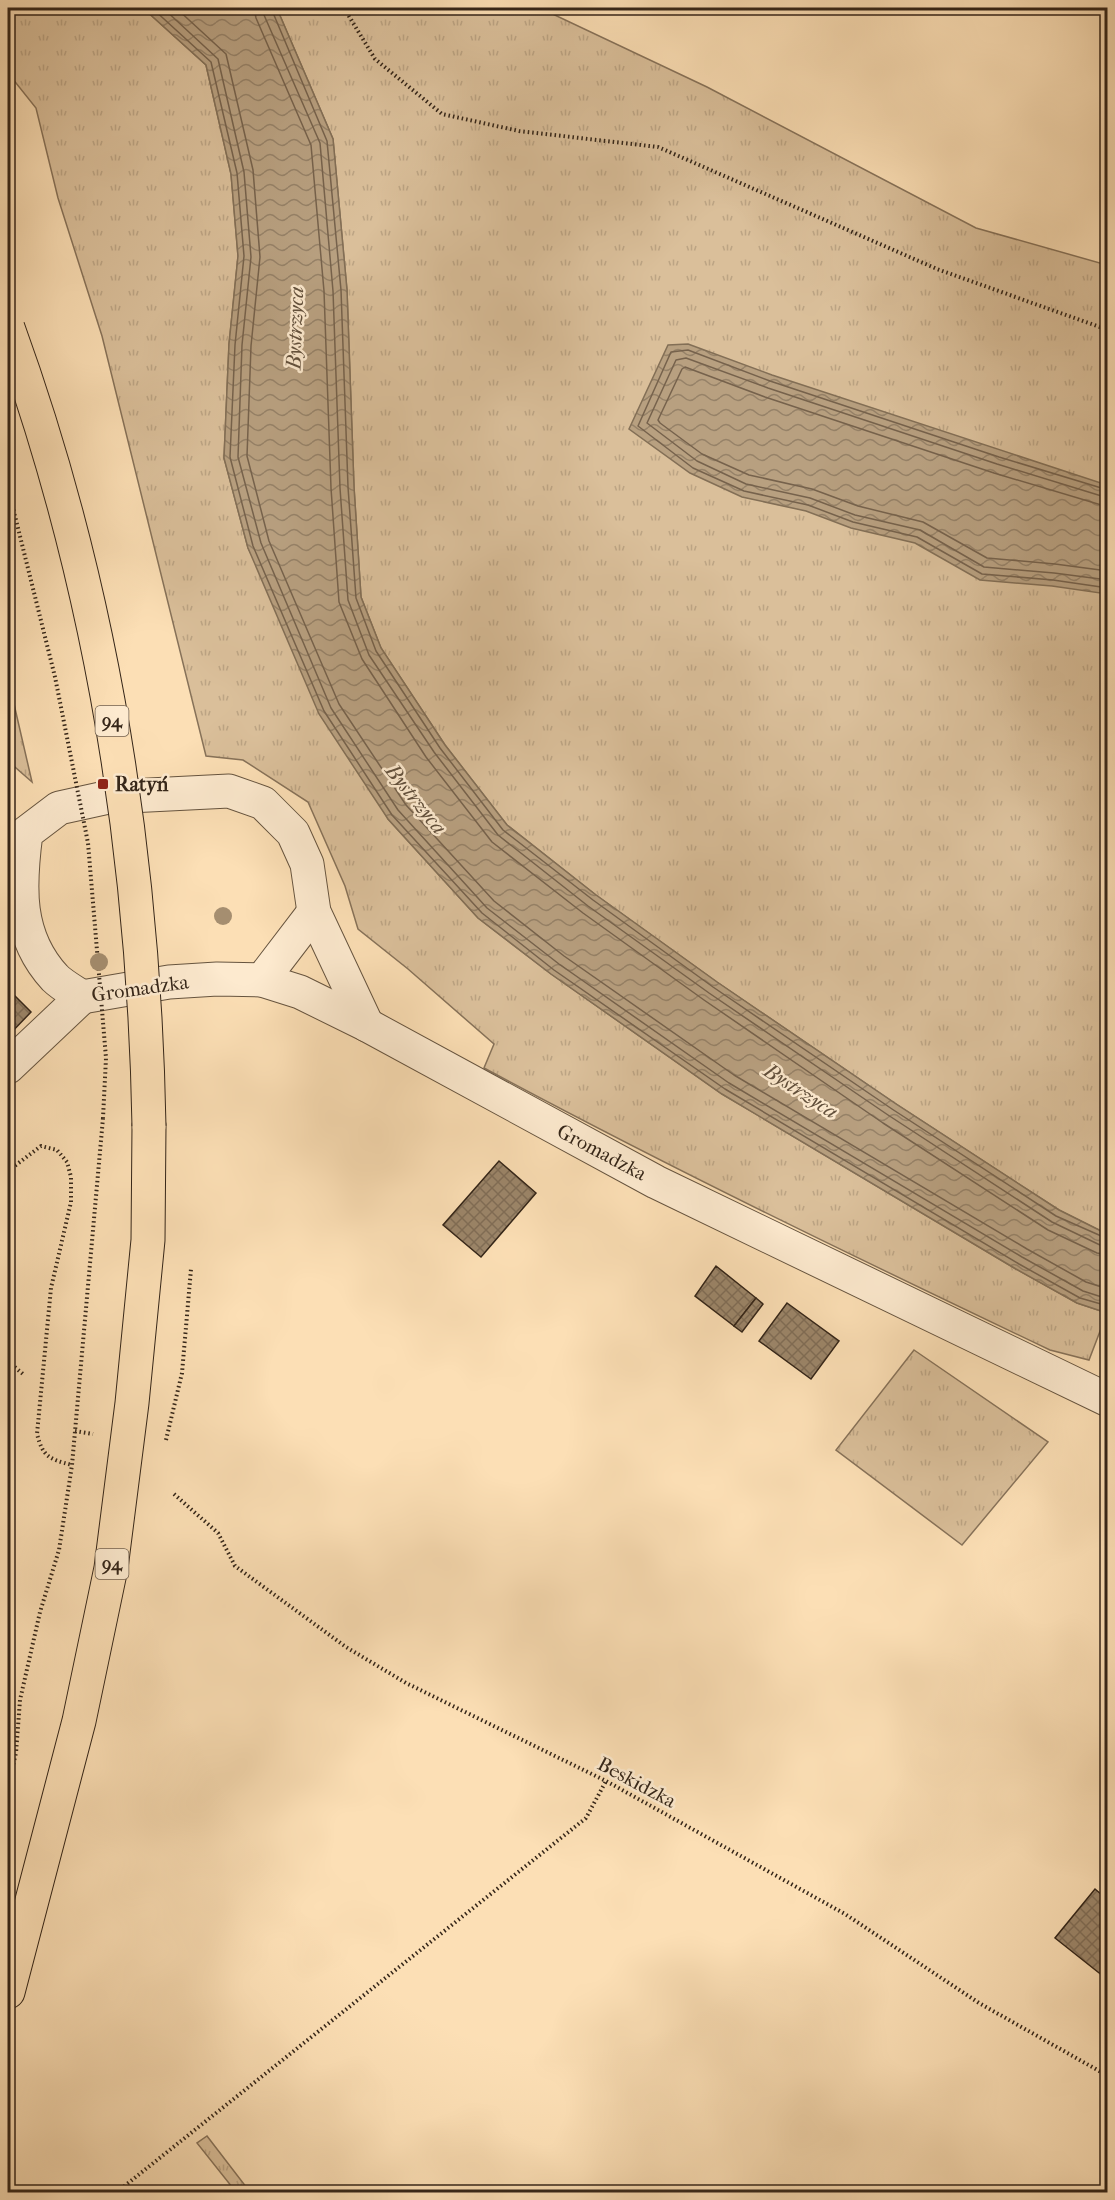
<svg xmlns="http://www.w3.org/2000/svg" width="1115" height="2200" viewBox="0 0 1115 2200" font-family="'IM FELL French Canon',serif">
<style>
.grass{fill:url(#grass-tufts);stroke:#877259;stroke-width:1.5}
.water{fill:url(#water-waves);stroke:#836f56;stroke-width:1.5}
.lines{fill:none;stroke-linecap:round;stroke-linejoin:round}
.shore{stroke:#76624c;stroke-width:1.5}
.building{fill:url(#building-cross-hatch);stroke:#342518;stroke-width:1.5}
.minor-casing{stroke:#66543f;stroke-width:35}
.major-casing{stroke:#342518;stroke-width:35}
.path{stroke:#342518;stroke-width:4;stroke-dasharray:1.5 3;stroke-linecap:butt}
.minor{stroke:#fdeacf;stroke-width:33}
.major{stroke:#fcdfb5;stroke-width:33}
.major-bridge-casing{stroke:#342518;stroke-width:35;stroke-linecap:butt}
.path-bridge{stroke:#342518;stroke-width:4;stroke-dasharray:1.5 3;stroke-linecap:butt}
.major-bridge{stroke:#fcdfb5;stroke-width:33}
.tree{fill:#a58e70}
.poi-dot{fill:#8f2418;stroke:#fdeacf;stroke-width:2}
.labels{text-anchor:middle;stroke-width:5;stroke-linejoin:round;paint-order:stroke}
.shield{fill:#fdeacf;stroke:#70604f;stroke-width:1.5}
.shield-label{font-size:18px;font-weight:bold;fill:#342518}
.poi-label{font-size:20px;font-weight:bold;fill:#342518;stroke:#fdeacf;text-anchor:start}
.street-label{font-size:20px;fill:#342518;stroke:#fdeacf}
.water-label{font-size:21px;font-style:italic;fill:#62503c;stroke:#fdeacf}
</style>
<defs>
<pattern id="grass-tufts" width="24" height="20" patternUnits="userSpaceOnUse" patternTransform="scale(1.5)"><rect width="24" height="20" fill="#dabf9a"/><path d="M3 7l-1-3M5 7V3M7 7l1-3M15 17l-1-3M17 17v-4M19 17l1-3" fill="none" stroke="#bca484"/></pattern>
<pattern id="water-waves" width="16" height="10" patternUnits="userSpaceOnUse" patternTransform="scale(1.5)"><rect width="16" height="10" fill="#b8a080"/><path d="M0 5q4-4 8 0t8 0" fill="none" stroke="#968268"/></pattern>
<pattern id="building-cross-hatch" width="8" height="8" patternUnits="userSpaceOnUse" patternTransform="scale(1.5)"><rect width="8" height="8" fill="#9c866a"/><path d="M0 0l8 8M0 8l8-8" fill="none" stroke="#806d56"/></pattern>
</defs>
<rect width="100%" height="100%" fill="#fcdfb5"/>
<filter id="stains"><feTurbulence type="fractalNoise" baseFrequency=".00333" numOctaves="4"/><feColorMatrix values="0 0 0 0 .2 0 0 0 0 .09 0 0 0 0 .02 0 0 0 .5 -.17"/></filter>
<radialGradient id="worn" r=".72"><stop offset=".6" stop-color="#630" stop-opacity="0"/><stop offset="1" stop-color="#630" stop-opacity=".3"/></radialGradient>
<g class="grass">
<path d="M 8,8 L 143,8 L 206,65 L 231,174 L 238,256 L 229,344 L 224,458 L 248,548 L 388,819 L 478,918 L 551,974 L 722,1094 L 1016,1269 L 1077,1303 L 1107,1313 L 1089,1360 L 1050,1350 C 859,1259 670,1168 484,1068 L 494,1044 L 408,969 L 358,929 L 345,886 L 308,802 L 243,760 L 206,756 L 102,336 L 58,198 L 36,108 L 8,73 Z"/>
<polygon points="274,8 540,8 707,87 976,228 1107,265 1107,1234 1059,1210 896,1104 717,982 596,895 507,825 445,745 381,648 361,597 354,487 347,290 333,139 278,11"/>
<polygon points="8,678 32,782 8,761"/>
<polygon points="914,1350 1048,1442 962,1545 836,1450"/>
<polygon points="207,2136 250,2192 236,2192 197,2143"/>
</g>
<g class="water">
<polygon points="143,8 274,8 278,11 333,139 347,290 354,487 361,597 381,648 445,745 507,825 596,895 717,982 896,1104 1059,1210 1107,1234 1107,1313 1077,1303 1016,1269 722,1094 551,974 478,918 388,819 319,714 248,548 224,458 229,344 238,256 231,174 206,65"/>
<polygon points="688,344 772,375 1107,485 1107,594 1052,586 980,580 915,543 851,528 806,511 742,497 690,473 629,429 668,345"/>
</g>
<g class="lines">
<g class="shore">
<polyline points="152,8 211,62 237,173 244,256 235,345 230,457 253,546 324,711 392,815 482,913 554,970 725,1089 1019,1264 1080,1298 1108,1306"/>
<polyline points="163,8 218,59 244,172 251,257 242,345 238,457 261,543 331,708 398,810 487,908 559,964 729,1083 1022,1257 1083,1291 1108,1299"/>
<polyline points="176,8 226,54 253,170 260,257 251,346 247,456 269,541 339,704 406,805 494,901 564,956 734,1075 1027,1249 1086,1282 1108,1289"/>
<polyline points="254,8 256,18 311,145 324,291 331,488 339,602 362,659 426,757 492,842 583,913 704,1000 883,1123 1048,1230 1097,1253 1108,1255"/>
<polyline points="263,8 264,15 320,143 333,291 340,488 348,600 369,655 434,752 498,835 588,906 709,993 888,1115 1052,1222 1100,1245 1108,1246"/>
<polyline points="271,8 327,141 341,290 348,487 356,598 376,651 440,748 503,830 593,900 713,987 892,1109 1056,1216 1108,1239"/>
<polyline points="1108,490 999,457 770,381 688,350 671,352 638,426 693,468 744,491 808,505 853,522 917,537 982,574 1053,580 1108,588"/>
<polyline points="1108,498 997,464 768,388 686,358 676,360 647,423 697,461 746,484 810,498 855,515 920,530 984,567 1054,573 1108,580"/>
<polyline points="1108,507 994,473 765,397 685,367 682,369 658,420 660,423 702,454 749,475 812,489 858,506 923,522 987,558 1055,564 1108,571"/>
</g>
</g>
<g class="building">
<polygon points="8,989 31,1012 8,1036"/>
<polygon points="499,1161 536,1193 481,1257 443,1225"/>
<polygon points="716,1266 756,1298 734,1326 695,1296"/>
<polygon points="756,1298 763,1304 742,1332 734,1326"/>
<polygon points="787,1303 839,1341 811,1379 759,1341"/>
<polygon points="1095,1889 1108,1900 1108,1980 1055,1938"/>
</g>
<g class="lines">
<defs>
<g id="minor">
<polyline points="262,980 314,912"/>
<polyline points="82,997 169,982 217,979 262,980 300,992 367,1025 656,1182 1108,1400"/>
<path d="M 82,997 C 73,991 62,985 55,978 C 16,936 19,886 26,833 L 59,808 L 109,797 L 229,791 L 263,803 L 293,833 L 307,864 L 314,912 L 367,1025"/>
<polyline points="8,1067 82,997"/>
</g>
<polyline id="major" points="8,1992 79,1721 111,1568 132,1403 148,1240 149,1126"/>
</defs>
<use href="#minor" class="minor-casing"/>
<use href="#major" class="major-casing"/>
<g class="path">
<polyline points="344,8 375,59 442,114 519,131 658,147 937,269 1108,330"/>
<path d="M 8,1171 L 41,1146 L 57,1150 L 67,1162 L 71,1177 L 71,1202 L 51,1288 L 37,1434 C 43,1457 49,1459 72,1465"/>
<polyline points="8,1361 24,1375"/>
<polyline points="75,1431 93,1434"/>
<polyline points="166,1440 182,1373 191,1269"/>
<polyline points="174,1494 218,1533 235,1566 346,1647 406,1683 606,1781 845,1914 979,2003 1108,2076"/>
<polyline points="8,1786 16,1753 20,1700 40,1612 59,1550 72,1465 103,1118"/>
<polyline points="117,2192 586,1818 606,1781"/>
</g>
<use href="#minor" class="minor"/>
<use href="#major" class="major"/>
<defs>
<path id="major-bridge" d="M 8,328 C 101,584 144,854 149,1126"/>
</defs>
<use href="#major-bridge" class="major-bridge-casing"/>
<polyline class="path-bridge" points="8,488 55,677 88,843 106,1058 103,1118"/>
<use href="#major-bridge" class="major-bridge"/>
</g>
<g class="tree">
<circle cx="223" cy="916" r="9"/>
<circle cx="99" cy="962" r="9"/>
</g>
<rect class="poi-dot" x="97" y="778" width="12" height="12" rx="3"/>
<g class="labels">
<g class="shield">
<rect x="95.5" y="706" width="33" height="30" rx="4.5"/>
<rect x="95.5" y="1549" width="33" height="30" rx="4.5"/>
</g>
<g class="shield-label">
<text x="112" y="727">94</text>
<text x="112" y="1570">94</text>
</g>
<g class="poi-label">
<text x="115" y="791">Ratyń</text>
</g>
<g class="street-label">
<text transform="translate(140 988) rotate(-8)" y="7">Gromadzka</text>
<text transform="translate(602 1152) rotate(28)" y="7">Gromadzka</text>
<text transform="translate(637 1782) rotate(28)" y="7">Beskidzka</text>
</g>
<g class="water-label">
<text transform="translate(295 328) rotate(-88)" y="7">Bystrzyca</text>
<text transform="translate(416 799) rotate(51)" y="7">Bystrzyca</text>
<text transform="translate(801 1091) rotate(33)" y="7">Bystrzyca</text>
</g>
</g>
<rect width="1115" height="2200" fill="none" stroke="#fcdfb5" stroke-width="30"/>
<rect x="9" y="9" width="1097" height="2182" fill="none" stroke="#342518" stroke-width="3"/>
<rect x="15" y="15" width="1085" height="2170" fill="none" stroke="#342518" stroke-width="1.5"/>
<rect width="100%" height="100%" filter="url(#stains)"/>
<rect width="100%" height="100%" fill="url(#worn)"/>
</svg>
